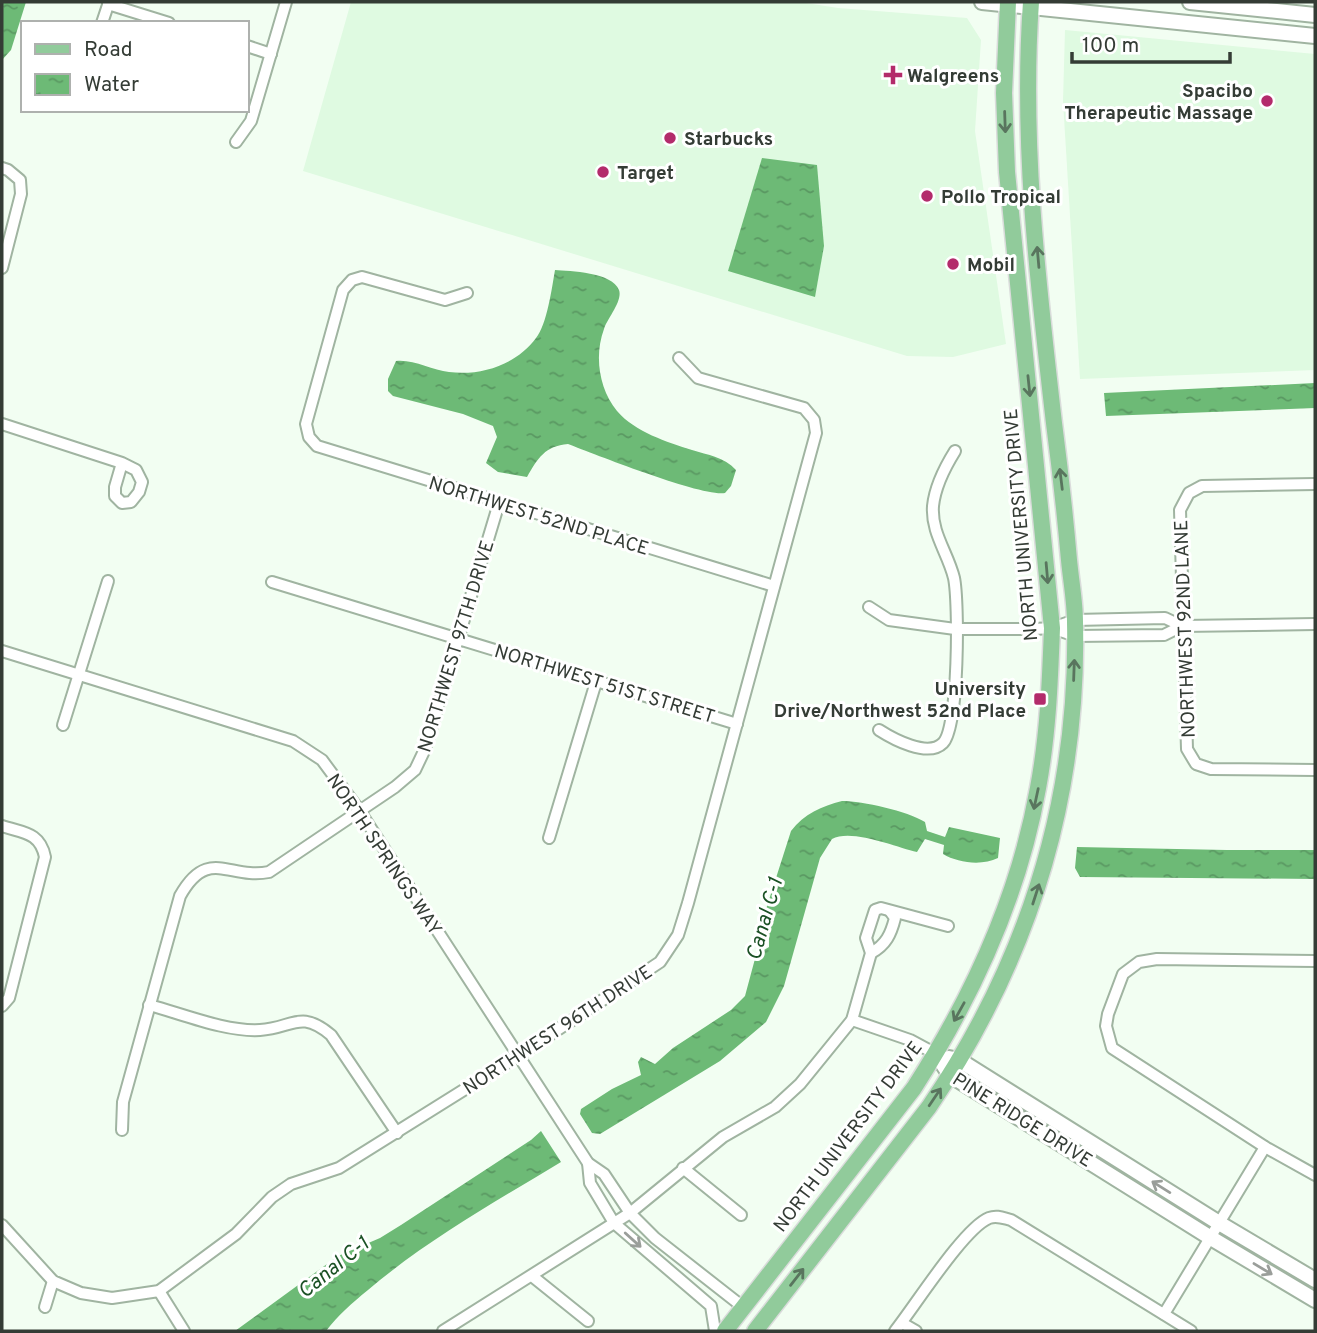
<svg xmlns="http://www.w3.org/2000/svg" width="1317" height="1333" viewBox="0 0 1317 1333" font-family="Overpass,sans-serif">
<style>
.built{fill:#dffae1}
.water{fill:url(#water-ripples)}
.lines{fill:none;stroke-linecap:round;stroke-linejoin:round}
.street-casing{stroke:#a0b4a1;stroke-width:14}
.secondary-casing{stroke:#a0b4a1;stroke-width:18}
.primary-casing{stroke:#dadcdb;stroke-width:19}
.street{stroke:#fff;stroke-width:10}
.secondary{stroke:#fff;stroke-width:14}
.primary{stroke:#91cb9b;stroke-width:16}
.oneway{stroke:#59755e}
.oneway2{stroke:#9a9e9a}
.poi-dot{fill:#b32b6b;stroke:#fff;stroke-width:2.5}
.labels{text-anchor:middle;stroke-width:6;stroke-linejoin:round;paint-order:stroke}
.poi-label{font-size:19px;font-weight:bold;fill:#343c35;stroke:#fff;text-anchor:start}
.street-label{font-size:19px;fill:#343c35;stroke:#fff}
.water-label{font-size:21px;font-style:italic;fill:#1b5125;stroke:#fff}
</style>
<defs>
<pattern id="water-ripples" width="26" height="14" patternUnits="userSpaceOnUse" patternTransform="scale(1.75)"><rect width="26" height="14" fill="#6dba76"/><path d="M2 4q2-2 4 0t4 0M15 11q2-2 4 0t4 0" fill="none" stroke="#5a9862"/></pattern>
</defs>
<rect width="100%" height="100%" fill="#f2fef2"/>
<g class="built">
<polygon points="351,2 800,2 838,8 967,18 981,40 975,131 1006,344 953,357 907,356 303,171"/>
<polygon points="1065,30 1315,54 1315,370 1080,379 1063,101"/>
</g>
<g class="water">
<polygon points="2,2 26,2 11,50 2,60"/>
<polygon points="762,158 817,165 824,246 815,297 728,271"/>
<path d="M 555,270 C 570,271 612,272 619,290 C 623,301 607,319 604,329 C 594,356 599,389 617,411 C 635,432 667,442 692,450 C 708,455 724,457 736,470 L 731,486 L 725,493 C 702,497 597,455 568,444 C 545,446 538,458 527,477 L 498,472 L 486,463 L 497,437 L 493,426 L 463,414 L 393,396 L 388,391 L 388,379 L 396,361 C 413,359 432,370 449,372 C 481,376 516,365 536,338 C 547,325 552,287 555,270 Z"/>
<polygon points="1315,383 1315,408 1106,416 1104,393"/>
<path d="M 842,801 C 863,801 907,811 925,822 L 927,831 L 945,837 L 949,827 L 1000,838 L 998,858 C 982,866 958,863 943,854 L 944,845 L 925,839 L 917,852 C 896,847 851,828 832,839 L 820,858 L 784,986 L 766,1022 L 720,1061 L 600,1134 L 592,1133 L 580,1114 L 581,1109 L 612,1089 L 641,1075 L 638,1062 L 641,1057 L 655,1064 L 673,1048 L 731,1010 L 745,996 L 756,955 L 769,947 L 769,935 L 760,928 L 791,831 C 804,814 822,806 842,801 Z"/>
<polygon points="1077,847 1227,850 1315,850 1315,879 1080,877 1075,868"/>
<path d="M 541,1131 L 561,1162 C 495,1202 427,1240 368,1290 C 352,1303 338,1315 326,1331 L 235,1331 L 338,1256 L 380,1238 L 401,1225 L 531,1140 Z"/>
</g>
<g class="lines">
<defs>
<g id="street">
<polyline points="108,4 169,23"/>
<polyline points="102,23 109,2"/>
<polyline points="247,46 271,54"/>
<polyline points="236,142 251,121 286,2"/>
<polyline points="2,168 8,170 20,180 21,194 2,268"/>
<polyline points="467,293 445,300 362,277 352,280 343,290 306,424 309,437 317,446 774,586"/>
<polyline points="2,424 122,463 136,470 142,482 139,492 131,502 122,503 115,496 115,487 122,463"/>
<polyline points="1315,484 1202,486 1189,493 1180,510 1187,749 1196,764 1211,769 1315,770"/>
<polyline points="272,582 737,724"/>
<polyline points="869,607 889,620 955,629 1034,629 1052,628 1075,620 1165,618 1182,626"/>
<polyline points="1052,628 1075,636 1164,635 1182,626 1315,624"/>
<polyline points="2,651 293,741 322,760 359,810 588,1163 604,1174 630,1213 655,1238 743,1307"/>
<polyline points="63,725 108,581"/>
<path d="M 879,730 C 893,739 928,758 943,743 C 959,727 959,602 954,578 C 948,553 931,533 933,506 C 935,487 945,467 955,451"/>
<path d="M 2,826 C 23,833 40,832 45,857 L 9,998 L 2,1006"/>
<polyline points="549,838 596,682"/>
<path d="M 871,953 C 886,945 891,934 895,918 L 890,911"/>
<polyline points="1315,961 1157,959 1139,962 1123,974 1108,1014 1106,1026 1112,1048 1265,1147 1315,1175"/>
<path d="M 149,1005 C 183,1014 226,1032 260,1030 C 293,1028 300,1009 331,1035 L 397,1133"/>
<polyline points="852,1020 910,1040 936,1054"/>
<path d="M 122,1130 L 123,1102 L 180,896 C 208,846 229,880 269,872 L 395,787 L 415,770 L 425,749 L 499,503"/>
<polyline points="588,1163 590,1183 614,1223 711,1306 715,1331"/>
<polyline points="683,1168 741,1215"/>
<polyline points="2,1225 53,1281 81,1293 112,1298 159,1291 236,1234 272,1197 291,1184 339,1168 518,1056 660,962 678,935 688,903 816,433 814,420 804,408 698,378 679,358"/>
<polyline points="532,1276 588,1321"/>
<polyline points="159,1291 184,1331"/>
<polyline points="45,1307 53,1281"/>
<polyline points="1164,1314 1265,1147"/>
<polyline points="902,1323 916,1331"/>
<polyline points="443,1331 630,1213 723,1137 775,1107 800,1084 852,1020 871,953 866,938 875,910 881,908 948,926"/>
<path d="M 895,1331 C 915,1306 964,1228 989,1218 C 997,1215 1003,1218 1011,1220 L 1191,1331"/>
</g>
<g id="secondary">
<polyline points="982,2 1315,36"/>
<polyline points="1190,2 1315,15"/>
<polyline points="936,1054 950,1075 1211,1238 1315,1300"/>
<polyline points="949,1058 959,1060 1219,1223 1315,1280"/>
</g>
<g id="primary">
<path d="M 725,1331 L 914,1088 C 973,996 1019,896 1038,788 C 1048,735 1050,682 1052,628 L 1007,172 L 1004,93 L 1008,2"/>
<path d="M 755,1331 L 929,1107 C 1028,961 1079,800 1075,622 C 1075,602 1071,581 1069,560 C 1065,514 1060,469 1054,423 C 1038,284 1021,142 1031,2"/>
</g>
</defs>
<use href="#street" class="street-casing"/>
<use href="#secondary" class="secondary-casing"/>
<use href="#primary" class="primary-casing"/>
<use href="#street" class="street"/>
<use href="#secondary" class="secondary"/>
<use href="#primary" class="primary"/>
</g>
<defs><path id="oneway-shaft" d="M-6 0H5M1.5-3L5.5 0L1.5 3" fill="none" stroke-width="1.6" stroke-linecap="round" stroke-linejoin="round" transform="scale(1.75)"/></defs>
<g class="oneway">
<use href="#oneway-shaft" transform="translate(1005 122) rotate(88)"/>
<use href="#oneway-shaft" transform="translate(1038 257) rotate(-95)"/>
<use href="#oneway-shaft" transform="translate(1029 386) rotate(84)"/>
<use href="#oneway-shaft" transform="translate(1061 479) rotate(-97)"/>
<use href="#oneway-shaft" transform="translate(1047 573) rotate(85)"/>
<use href="#oneway-shaft" transform="translate(1074 670) rotate(-88)"/>
<use href="#oneway-shaft" transform="translate(1036 799) rotate(102)"/>
<use href="#oneway-shaft" transform="translate(1036 894) rotate(-72)"/>
<use href="#oneway-shaft" transform="translate(959 1012) rotate(119)"/>
<use href="#oneway-shaft" transform="translate(935 1097) rotate(-56)"/>
<use href="#oneway-shaft" transform="translate(797 1277) rotate(-52)"/>
</g>
<g class="oneway2">
<use href="#oneway-shaft" transform="translate(1161 1187) rotate(-148)"/>
<use href="#oneway-shaft" transform="translate(633 1240) rotate(42)"/>
<use href="#oneway-shaft" transform="translate(1263 1269) rotate(31)"/>
</g>
<g class="poi-dot">
<path d="M889.5 64.5h7v7h7v7h-7v7h-7v-7h-7v-7h7z"/>
<circle cx="1267" cy="101" r="7"/>
<circle cx="670" cy="138" r="7"/>
<circle cx="603" cy="172" r="7"/>
<circle cx="927" cy="196" r="7"/>
<circle cx="953" cy="264" r="7"/>
<rect x="1033" y="692" width="14" height="14" rx="3.5"/>
</g>
<g class="labels">
<g class="poi-label">
<text x="907" y="82">Walgreens</text>
<text x="1253" y="97" text-anchor="end">Spacibo<tspan x="1253" dy="22">Therapeutic Massage</tspan></text>
<text x="684" y="145">Starbucks</text>
<text x="617" y="179">Target</text>
<text x="941" y="203">Pollo Tropical</text>
<text x="967" y="271">Mobil</text>
<text x="1026" y="695" text-anchor="end">University<tspan x="1026" dy="22">Drive/Northwest 52nd Place</tspan></text>
</g>
<g class="street-label">
<text transform="translate(539 515) rotate(17)" y="7">NORTHWEST 52ND PLACE</text>
<text transform="translate(1020 525) rotate(-95)" y="7">NORTH UNIVERSITY DRIVE</text>
<text transform="translate(1184 629) rotate(-92)" y="7">NORTHWEST 92ND LANE</text>
<text transform="translate(455 646) rotate(-73)" y="7">NORTHWEST 97TH DRIVE</text>
<text transform="translate(605 683) rotate(17)" y="7">NORTHWEST 51ST STREET</text>
<text transform="translate(385 854) rotate(56)" y="7">NORTH SPRINGS WAY</text>
<text transform="translate(557 1029) rotate(-33)" y="7">NORTHWEST 96TH DRIVE</text>
<text transform="translate(1023 1119) rotate(32)" y="7">PINE RIDGE DRIVE</text>
<text transform="translate(847 1136) rotate(-53)" y="7">NORTH UNIVERSITY DRIVE</text>
</g>
<g class="water-label">
<text transform="translate(764 919) rotate(-74)" y="7">Canal C-1</text>
<text transform="translate(333 1267) rotate(-39)" y="7">Canal C-1</text>
</g>
</g>
<rect width="1317" height="1333" fill="none" stroke="#343c35" stroke-width="7"/>
<rect x="21" y="21" width="228" height="91" fill="#ffffff" stroke="#aeb1ae" stroke-width="2"/>
<rect x="35" y="44" width="35" height="10" fill="#91cb9b" stroke="#aeb1ae" stroke-width="2"/>
<text x="84" y="56" font-size="21" fill="#343c35">Road</text>
<rect x="35" y="74" width="35" height="21" fill="url(#water-ripples)" stroke="#aeb1ae" stroke-width="2"/>
<text x="84" y="91" font-size="21" fill="#343c35">Water</text>
<path d="M1072 52v10h158v-10" fill="none" stroke="#343c35" stroke-width="3.5"/>
<text x="1082" y="52" font-size="21" fill="#343c35" stroke="#ffffff" stroke-width="5" paint-order="stroke">100 m</text>
</svg>
